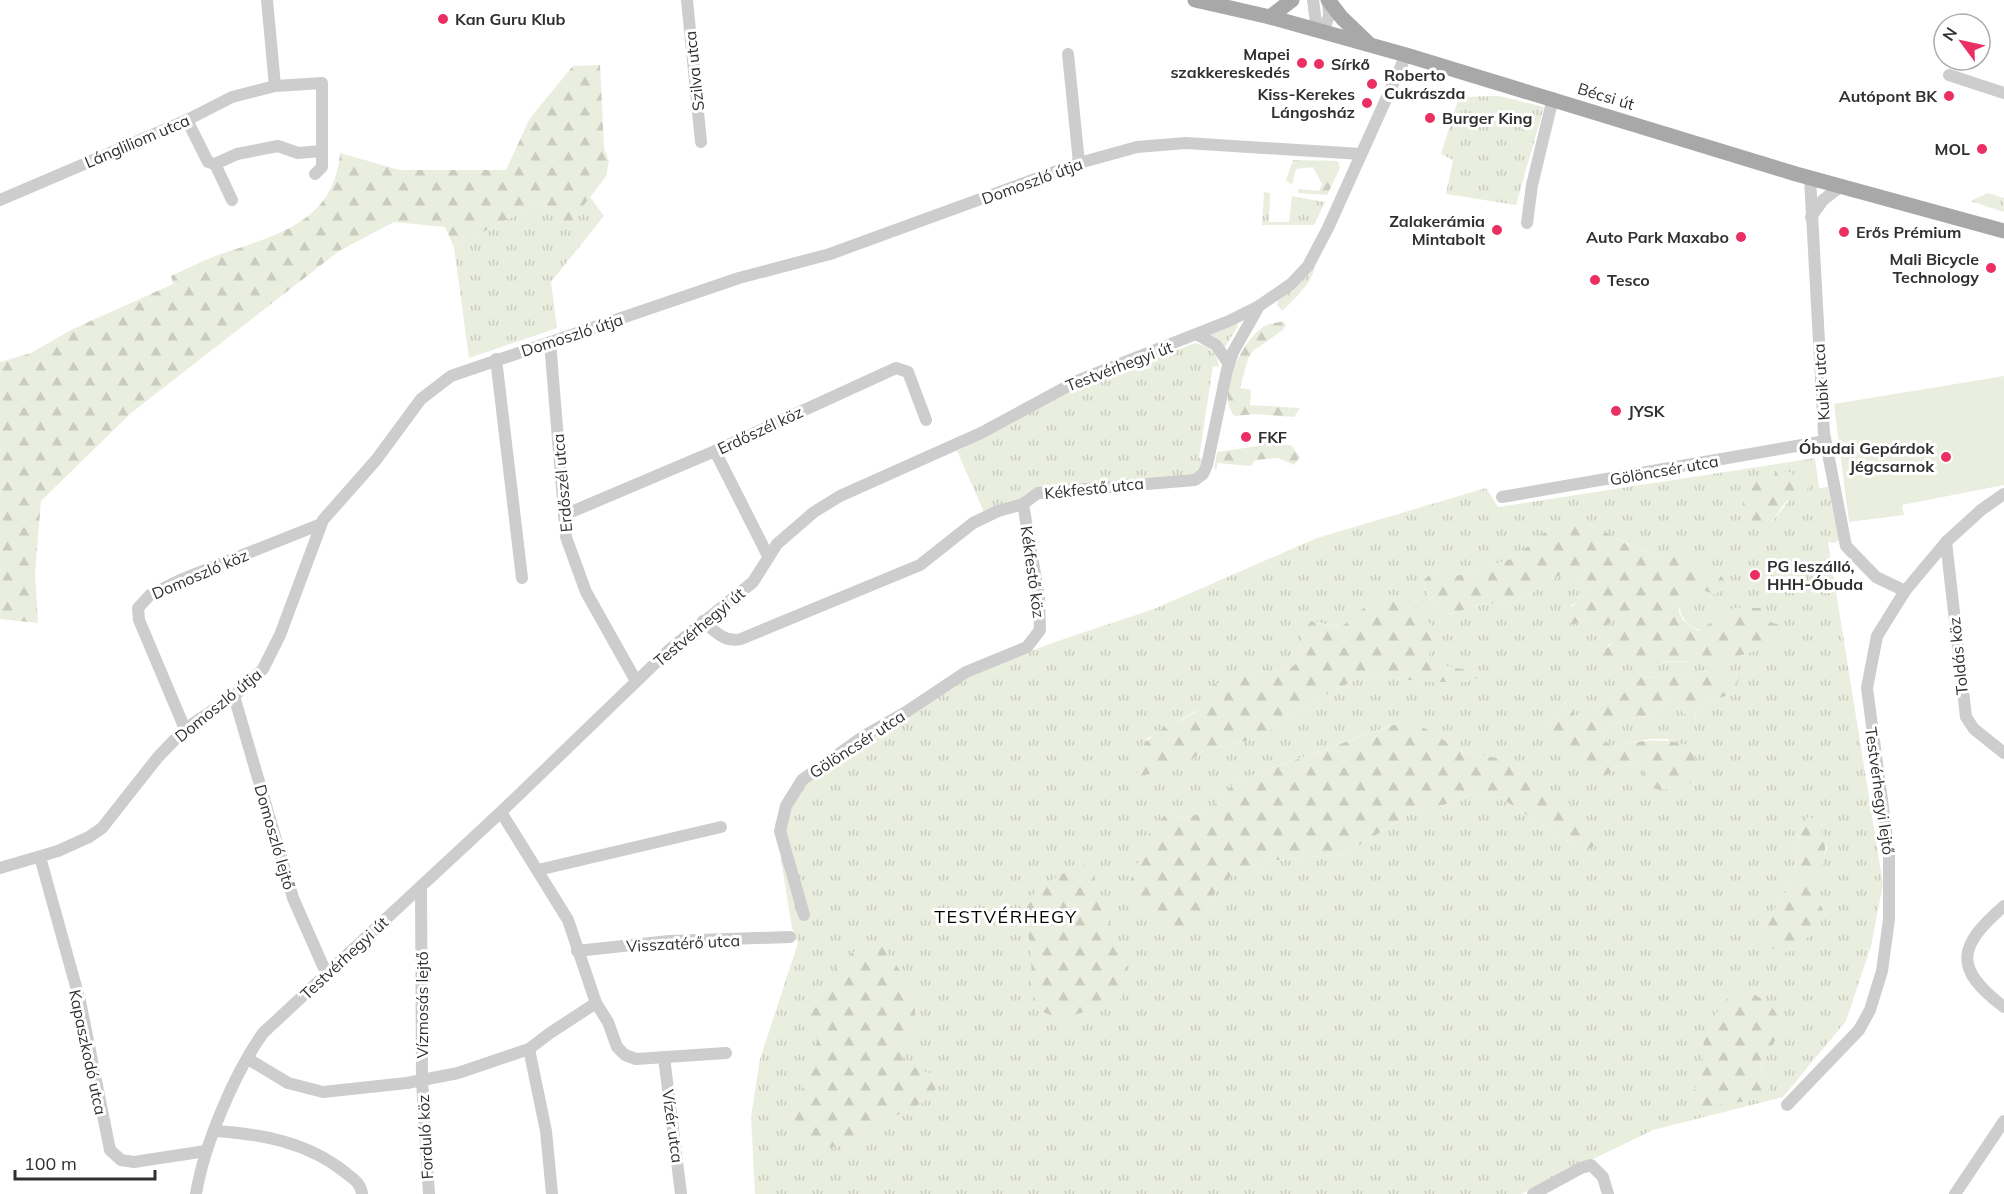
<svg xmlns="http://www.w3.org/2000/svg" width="2004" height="1194" viewBox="0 0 2004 1194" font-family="Mulish,sans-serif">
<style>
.grass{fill:url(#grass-tufts);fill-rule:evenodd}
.forest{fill:url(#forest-firs)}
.garden{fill:#eaeede}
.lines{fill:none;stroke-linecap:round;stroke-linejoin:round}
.minor{stroke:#cdcdcd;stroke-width:12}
.major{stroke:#a8a8a8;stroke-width:15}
.poi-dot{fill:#ea3062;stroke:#fff;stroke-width:2}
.labels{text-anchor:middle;stroke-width:6;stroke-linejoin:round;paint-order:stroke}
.poi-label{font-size:16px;font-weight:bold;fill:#303030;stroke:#fff;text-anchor:start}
.street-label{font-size:16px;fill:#303030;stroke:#fff}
.neighbourhood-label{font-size:18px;letter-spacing:1.5px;fill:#000;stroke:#fff}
</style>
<defs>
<pattern id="grass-tufts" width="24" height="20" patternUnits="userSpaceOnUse" patternTransform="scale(1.5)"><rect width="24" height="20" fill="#eaeede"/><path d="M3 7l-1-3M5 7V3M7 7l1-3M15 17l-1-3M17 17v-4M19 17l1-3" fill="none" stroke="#c9ccbf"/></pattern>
<pattern id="forest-firs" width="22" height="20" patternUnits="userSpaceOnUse" patternTransform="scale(1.5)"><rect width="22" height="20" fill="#eaeede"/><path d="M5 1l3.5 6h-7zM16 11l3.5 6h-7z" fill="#c9ccbf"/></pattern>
</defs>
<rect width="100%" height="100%" fill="#fff"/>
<g class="grass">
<polygon points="1499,96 1544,107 1516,205 1446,194 1453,160 1441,154 1459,97"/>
<polygon points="1264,192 1270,193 1269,222 1289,222 1292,196 1325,202 1314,225 1262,225"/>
<polygon points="1988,193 2004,198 2004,212 1970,201"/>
<polygon points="590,197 604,216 551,282 557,328 469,358 454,247 543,201 565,229"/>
<path d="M 1315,265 C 1314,281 1293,301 1282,311 L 1277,305 L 1278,301 Z"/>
<polygon points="1237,323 1238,326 1225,347 1209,335"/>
<path d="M 1195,343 C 1210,346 1217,353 1219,367 L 1213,366 L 1199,458 L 1203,459 L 1195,476 L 1023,500 L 984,512 L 957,451 L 1039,404 Z"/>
<path d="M 1815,458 L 1819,488 L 1828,487 L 1839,540 L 1835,543 L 1828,542 L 1883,884 L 1871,946 L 1846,1021 L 1783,1097 L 1653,1130 L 1521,1194 L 755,1194 L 751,1117 L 760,1059 L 798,943 L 792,928 L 781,859 L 789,813 L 805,783 L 971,674 L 1055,642 L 1154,609 L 1317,538 L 1486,488 L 1498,507 ZM 1789,472 L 1797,479 L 1791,498 L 1771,523 L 1755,481 L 1774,480 ZM 1587,524 L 1638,549 L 1678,558 L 1697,570 L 1704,566 L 1703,589 L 1680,603 C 1675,637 1745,641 1770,646 L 1727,658 L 1714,665 L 1698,661 L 1650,663 L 1595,654 L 1618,639 L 1635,622 L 1631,614 L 1625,613 L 1594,628 L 1587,621 L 1570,625 L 1571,605 L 1578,602 L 1587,591 L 1576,572 L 1565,572 L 1518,601 L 1478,605 L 1451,614 C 1436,606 1424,598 1424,580 L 1435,569 L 1450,576 L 1461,575 L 1514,558 L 1551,527 ZM 1366,606 L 1433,636 L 1427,663 L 1489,674 L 1464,682 L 1422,682 L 1367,674 L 1317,699 L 1258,738 L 1205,750 L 1182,766 L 1146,739 L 1202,708 L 1211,698 L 1250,673 L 1289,669 L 1300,661 L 1303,631 L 1311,621 C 1343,628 1343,630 1366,606 ZM 1708,671 L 1734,693 L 1699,705 L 1695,713 L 1696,722 L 1668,700 L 1657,714 L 1621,721 L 1605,731 L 1604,740 L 1611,746 L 1650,739 L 1669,739 L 1647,784 L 1642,766 L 1633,762 L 1600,777 L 1545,730 L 1567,700 L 1575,718 L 1620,697 L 1641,677 L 1660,678 ZM 1401,722 L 1415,722 L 1464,753 L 1506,759 L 1579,849 L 1501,798 L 1474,793 L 1451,803 L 1413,812 L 1345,854 L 1276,860 L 1237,871 L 1218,888 L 1204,913 L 1168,814 L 1181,818 L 1208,812 L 1236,781 ZM 1809,816 L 1827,848 L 1812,894 L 1823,909 L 1764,926 L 1794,879 L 1799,832 ZM 1775,1013 L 1779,1031 L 1760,1062 L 1763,1081 L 1769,1088 L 1684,1109 L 1702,1075 Z"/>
</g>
<g class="forest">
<path d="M 600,65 L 604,148 L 609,162 L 606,176 L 565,230 L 543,201 L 454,247 L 445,227 L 394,222 L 339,251 L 131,413 L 41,501 L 35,573 L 38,623 L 0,619 L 0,362 L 31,353 L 73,329 L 173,284 L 171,276 C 187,269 202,261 218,255 C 275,235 334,224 340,153 L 399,170 L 506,170 L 530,118 L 573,66 Z"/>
<polygon points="1293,160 1338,161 1340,168 1327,195 1298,193 1299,189 1319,191 1322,184 1313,167 1296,169 1292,185 1286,180"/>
<path d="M 1283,321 L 1286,325 L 1283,330 L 1253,351 L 1248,359 L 1240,388 L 1251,390 L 1250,405 L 1300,408 L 1294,417 L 1255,414 L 1235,416 C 1214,398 1243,337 1265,326 C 1270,323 1278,323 1283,321 Z"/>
<polygon points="1261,435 1267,437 1270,444 1291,445 1300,457 1294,465 1278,458 1255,460 1251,466 1217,463 1217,469 1214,469 1217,452 1258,446"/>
<path d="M 1775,471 L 1789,472 L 1809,486 L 1805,494 C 1801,495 1794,496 1791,498 C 1774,509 1770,544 1743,520 C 1743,509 1740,485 1754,481 C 1760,479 1768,481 1774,480 Z"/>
<path d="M 1569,522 C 1596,521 1615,541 1639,549 C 1659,556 1681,553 1697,570 L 1704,566 L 1716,568 L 1725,582 L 1716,595 L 1703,590 L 1680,603 L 1679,612 L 1683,620 L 1698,631 L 1733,608 L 1762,608 L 1766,621 L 1784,626 L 1787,635 C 1770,652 1736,653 1714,665 C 1692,659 1674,662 1652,663 C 1633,663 1613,658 1594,654 L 1596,644 L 1608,647 L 1635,622 L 1631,614 C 1618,612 1610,621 1603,630 L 1594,628 L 1587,621 L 1570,625 L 1564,611 L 1578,602 L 1587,591 L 1576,572 L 1565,572 L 1518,601 L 1478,605 L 1451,614 C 1436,606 1424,598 1424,580 L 1435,569 L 1450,576 L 1461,575 L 1514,558 L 1551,527 Z"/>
<path d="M 1390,595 C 1407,596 1432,616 1433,635 C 1433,644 1429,654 1427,663 L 1491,674 L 1464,682 L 1422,682 L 1367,674 L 1317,699 L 1258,738 L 1205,750 L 1182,766 L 1137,777 C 1134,711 1208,733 1212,685 L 1250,673 L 1289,669 L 1300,661 L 1303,631 L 1311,621 C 1346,629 1339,630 1365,607 C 1371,602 1382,599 1390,595 Z"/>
<path d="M 1708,671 L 1731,672 L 1740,676 L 1734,693 L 1699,705 L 1695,713 L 1696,723 L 1668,700 L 1657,714 L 1621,721 L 1605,731 L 1604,740 L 1611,746 C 1638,741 1661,737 1687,745 L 1697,761 L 1699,779 C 1687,785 1659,797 1648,784 C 1644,780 1643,771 1642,766 L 1633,762 L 1599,778 C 1581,769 1550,750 1545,730 L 1568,699 L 1575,718 L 1620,697 L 1641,677 L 1660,678 Z"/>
<polygon points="1402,722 1415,722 1464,753 1506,759 1573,806 1599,837 1592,848 1579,849 1501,798 1474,793 1451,803 1413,812 1345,854 1276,860 1237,871 1218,888 1204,913 1184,929 1159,922 1137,908 1130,882 1152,827 1168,814 1181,818 1208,812 1236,781"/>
<path d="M 1809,815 C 1837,845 1823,859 1812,894 L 1823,909 L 1820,927 L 1793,950 L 1784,953 L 1767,946 L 1764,926 L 1794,879 L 1799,832 Z"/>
<path d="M 1096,862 C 1087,914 1126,928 1127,972 C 1128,980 1123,991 1121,999 L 1063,1019 L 1034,1009 L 1030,942 L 1021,909 C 1037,884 1068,868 1096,862 Z"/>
<path d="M 867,941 L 880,943 C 899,968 921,995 914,1029 C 911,1044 901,1044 904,1063 L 929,1073 L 940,1084 L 924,1102 L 895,1116 L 875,1131 L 848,1144 L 827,1148 L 808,1133 L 787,1124 L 804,1092 L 800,1070 L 819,1040 L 798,1021 L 840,963 Z"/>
<path d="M 1736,988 C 1755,993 1782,1005 1779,1030 C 1778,1041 1766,1053 1760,1062 L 1763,1081 L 1769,1088 L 1768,1098 L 1683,1110 L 1702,1075 L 1704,1036 L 1711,1020 Z"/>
</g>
<polygon class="garden" points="2004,376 2004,485 1902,505 1904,515 1849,522 1834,404"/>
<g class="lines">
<g class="minor">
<polyline points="267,0 275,86"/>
<polyline points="687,0 701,142"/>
<polyline points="1313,0 1317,30"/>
<polyline points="1323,32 1329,16 1328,0"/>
<polyline points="1068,54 1079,163"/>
<polyline points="1949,75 2004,93"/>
<polyline points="215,164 232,200"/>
<polyline points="315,174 322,167 322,151"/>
<polyline points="1810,178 1824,433 1846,546 1876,577 1905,591"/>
<polyline points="0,200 187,120 232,97 275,86 322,83 322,151 298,153 278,146 237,154 215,164 208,162 187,120"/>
<polyline points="1811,217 1823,200 1840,187"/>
<polyline points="1527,223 1532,185 1553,98"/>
<polyline points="1198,335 1216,345 1229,364"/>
<polyline points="550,342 566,537 586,592 636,681"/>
<polyline points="496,359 522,578"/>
<polyline points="715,451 768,556"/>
<polyline points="1502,497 1825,441"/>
<polyline points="564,515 715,451 896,368 908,372 926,420"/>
<polyline points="1946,542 1966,717 1974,729 2004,753"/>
<path d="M 703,621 C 714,631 725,643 741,639 L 920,565 L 973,523 L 998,511 L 1023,504 L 1038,493 L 1195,480 L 1203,474 L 1207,465 L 1227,370 L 1233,352 L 1259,306"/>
<polyline points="234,696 293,898 327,975"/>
<polyline points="185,729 139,620 138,608 150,595 180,580 321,524"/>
<polyline points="501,812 568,920 596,1003 608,1022 617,1047 625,1055 636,1059 726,1053"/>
<polyline points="40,857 80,1001 110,1150 121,1160 134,1162 206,1151"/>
<polyline points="0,868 58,851 89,837 102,828 158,757 185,729 234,696 263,669 280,635 323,520 376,460 421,399 451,376 739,278 830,254 1079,163 1137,147 1186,143 1361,154"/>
<polyline points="538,870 721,827"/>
<polyline points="421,887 422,1081 429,1194"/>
<path d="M 2004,906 C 1958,946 1952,968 2004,1007"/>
<polyline points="804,915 780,831 786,806 802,780 864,736 906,712 966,672 1027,647 1040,630 1039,597 1023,504"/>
<polyline points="577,951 669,941 790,937"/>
<polyline points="529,1049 546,1131 552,1194"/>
<polyline points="664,1057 681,1194"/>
<polyline points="248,1059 288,1083 323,1092 407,1083 458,1073 529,1049 550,1033 596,1003"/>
<polyline points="1787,1105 1859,1030 1870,1010 1882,971 1889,919 1889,853 1867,688 1877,636 1905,591 1946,542 1981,510 2004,494"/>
<path d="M 215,1131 C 261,1134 308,1142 346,1173 C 353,1179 361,1183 362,1194"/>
<path d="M 196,1194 C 204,1145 234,1074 263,1033 L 501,812 L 669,650 L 753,582 L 777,544 L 814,512 L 840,496 L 981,433 L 1079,380 L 1229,321 L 1259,306 L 1291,284 L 1308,266 L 1328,228 L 1406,55"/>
<polyline points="1533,1194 1581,1168 1591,1165 1603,1177 1608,1194"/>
<polyline points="1955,1194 2004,1121"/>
</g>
<g class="major">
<polyline points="1195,0 1270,17 1406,55 1796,174 2004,231"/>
<polyline points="1328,0 1342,18 1368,43"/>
<polyline points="1270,17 1292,0"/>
</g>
</g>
<g class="poi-dot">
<circle cx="443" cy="19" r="6"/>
<circle cx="1302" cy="63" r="6"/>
<circle cx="1319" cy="64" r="6"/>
<circle cx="1372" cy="84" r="6"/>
<circle cx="1949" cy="96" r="6"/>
<circle cx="1367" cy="103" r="6"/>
<circle cx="1430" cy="118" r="6"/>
<circle cx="1982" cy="149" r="6"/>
<circle cx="1497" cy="230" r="6"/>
<circle cx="1844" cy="232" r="6"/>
<circle cx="1741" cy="237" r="6"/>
<circle cx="1991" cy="268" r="6"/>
<circle cx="1595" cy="280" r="6"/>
<circle cx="1616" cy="411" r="6"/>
<circle cx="1246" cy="437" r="6"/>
<circle cx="1946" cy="457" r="6"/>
<circle cx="1755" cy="575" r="6"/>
</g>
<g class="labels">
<g class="poi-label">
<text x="455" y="25">Kan Guru Klub</text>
<text x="1290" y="60" text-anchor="end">Mapei<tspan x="1290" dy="18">szakkereskedés</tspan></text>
<text x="1331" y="70">Sírkő</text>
<text x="1384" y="81">Roberto<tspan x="1384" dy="18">Cukrászda</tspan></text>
<text x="1355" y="100" text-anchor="end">Kiss-Kerekes<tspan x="1355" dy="18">Lángosház</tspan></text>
<text x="1937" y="102" text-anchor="end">Autópont BK</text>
<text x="1442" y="124">Burger King</text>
<text x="1970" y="155" text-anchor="end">MOL</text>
<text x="1485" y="227" text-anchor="end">Zalakerámia<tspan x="1485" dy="18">Mintabolt</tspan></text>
<text x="1856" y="238">Erős Prémium</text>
<text x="1729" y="243" text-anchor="end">Auto Park Maxabo</text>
<text x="1979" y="265" text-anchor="end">Mali Bicycle<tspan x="1979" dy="18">Technology</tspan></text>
<text x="1607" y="286">Tesco</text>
<text x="1628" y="417">JYSK</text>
<text x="1258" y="443">FKF</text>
<text x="1934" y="454" text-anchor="end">Óbudai Gepárdok<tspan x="1934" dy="18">Jégcsarnok</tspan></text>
<text x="1767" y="572">PG leszálló,<tspan x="1767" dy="18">HHH-Óbuda</tspan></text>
</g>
<g class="street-label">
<text transform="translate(694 71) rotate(-96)" y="6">Szilva utca</text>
<text transform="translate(1606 96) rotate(17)" y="6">Bécsi út</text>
<text transform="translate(137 141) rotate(-23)" y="6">Lángliliom utca</text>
<text transform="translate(1032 181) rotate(-20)" y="6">Domoszló útja</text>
<text transform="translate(572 335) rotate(-18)" y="6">Domoszló útja</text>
<text transform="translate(1119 366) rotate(-21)" y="6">Testvérhegyi út</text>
<text transform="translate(1821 382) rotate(-94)" y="6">Kubik utca</text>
<text transform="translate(760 430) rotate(-25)" y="6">Erdőszél köz</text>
<text transform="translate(1664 470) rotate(-10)" y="6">Gölöncsér utca</text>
<text transform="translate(562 483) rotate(-95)" y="6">Erdőszél utca</text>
<text transform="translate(1094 488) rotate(-6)" y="6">Kékfestő utca</text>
<text transform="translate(1033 572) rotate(82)" y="6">Kékfestő köz</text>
<text transform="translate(200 574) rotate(-23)" y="6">Domoszló köz</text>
<text transform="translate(699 627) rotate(-40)" y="6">Testvérhegyi út</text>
<text transform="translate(1958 656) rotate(-96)" y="6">Toldás köz</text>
<text transform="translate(218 705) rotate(-39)" y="6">Domoszló útja</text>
<text transform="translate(857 744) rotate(-33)" y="6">Gölöncsér utca</text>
<text transform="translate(1880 791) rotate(82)" y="6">Testvérhegyi lejtő</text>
<text transform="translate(275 837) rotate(74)" y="6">Domoszló lejtő</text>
<text transform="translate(683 943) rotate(-3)" y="6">Visszatérő utca</text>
<text transform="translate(344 958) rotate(-43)" y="6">Testvérhegyi út</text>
<text transform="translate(422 1005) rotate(-90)" y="6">Vízmosás lejtő</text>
<text transform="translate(88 1052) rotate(78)" y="6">Kapaszkodó utca</text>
<text transform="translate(673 1126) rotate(82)" y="6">Vízér utca</text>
<text transform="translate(425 1137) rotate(-93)" y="6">Forduló köz</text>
</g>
<g class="neighbourhood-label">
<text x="1006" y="923">TESTVÉRHEGY</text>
</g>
</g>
<g transform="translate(1962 42) rotate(303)"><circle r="28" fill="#ffffff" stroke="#acacac" stroke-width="1.5"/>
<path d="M0-4.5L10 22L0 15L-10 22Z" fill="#ea3062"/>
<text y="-9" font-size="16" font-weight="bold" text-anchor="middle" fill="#303030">N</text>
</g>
<path d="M15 1170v9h140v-9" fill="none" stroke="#303030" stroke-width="3"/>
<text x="24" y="1170" font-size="18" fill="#303030" stroke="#ffffff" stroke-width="4.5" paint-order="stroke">100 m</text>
</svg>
